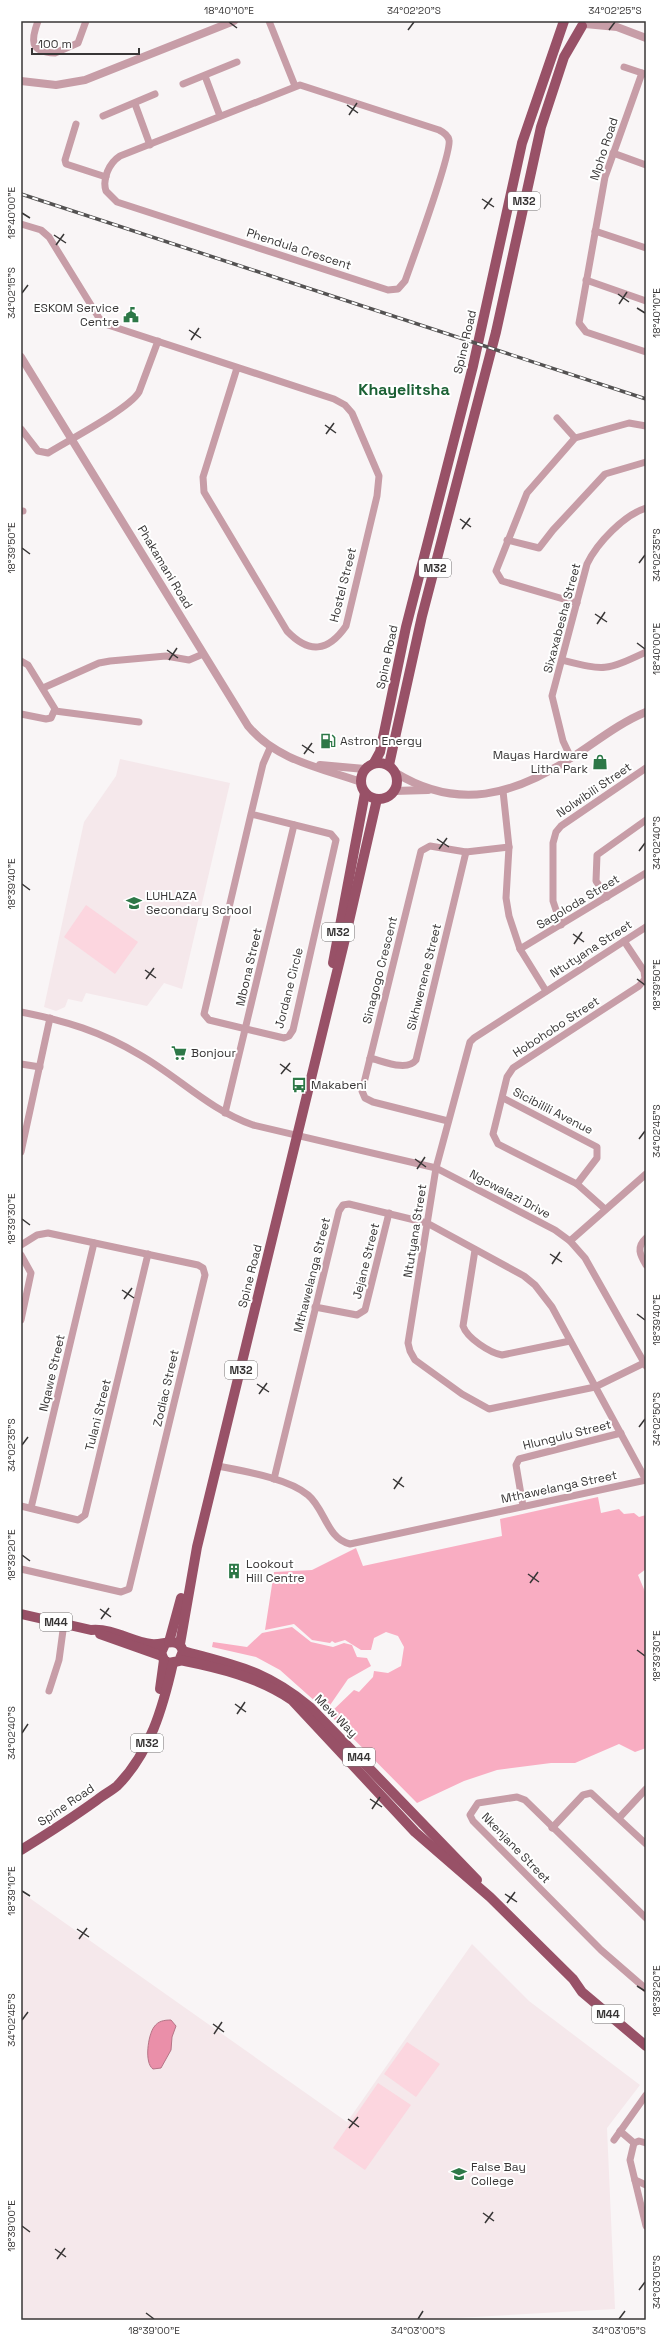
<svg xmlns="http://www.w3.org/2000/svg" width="667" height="2341" viewBox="0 0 667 2341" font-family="'Space Grotesk',sans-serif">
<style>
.built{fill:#f5e8eb}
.green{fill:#fcd6df}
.forest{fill:#f9adc2}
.water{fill:#ea8fa9;stroke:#b57486}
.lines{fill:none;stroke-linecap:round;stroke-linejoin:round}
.minor{stroke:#c79da7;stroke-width:7}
.tertiary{stroke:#c79da7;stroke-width:8}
.primary{stroke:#985167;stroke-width:10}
.rail-casing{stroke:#545252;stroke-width:3.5}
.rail{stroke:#fff;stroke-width:2;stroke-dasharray:6;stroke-linecap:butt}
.ticks{fill:none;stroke:#383636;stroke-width:1.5}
.labels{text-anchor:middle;stroke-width:4;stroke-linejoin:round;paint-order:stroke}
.shield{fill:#fff;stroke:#747272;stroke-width:1}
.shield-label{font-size:11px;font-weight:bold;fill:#383636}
.street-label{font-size:12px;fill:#383636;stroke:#fff}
.poi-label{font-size:12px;fill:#383636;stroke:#fff;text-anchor:start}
.district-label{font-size:16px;font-weight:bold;fill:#1c6135;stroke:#fff}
.neatline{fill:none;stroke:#383636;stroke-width:1.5}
.ticks-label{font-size:10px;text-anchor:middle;fill:#383636}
</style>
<rect width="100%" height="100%" fill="#f9f5f6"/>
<g class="built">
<polygon points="120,759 230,783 182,989 164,983 147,1006 86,993 82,1002 68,999 65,1007 56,1011 44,1007 84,822 116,776"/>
<polygon points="21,1892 347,2122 472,1944 529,2001 640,2085 607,2128 615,2309 420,2320 21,2320"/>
</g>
<g class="green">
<polygon points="86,905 138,942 115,974 64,937"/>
<polygon points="407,2042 440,2064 416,2097 384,2074"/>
<polygon points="378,2083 411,2105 365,2170 333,2148"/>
</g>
<g class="forest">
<polygon points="598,1497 601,1513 619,1509 624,1514 634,1513 639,1517 646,1515 646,1569 638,1575 646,1594 646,1748 635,1752 619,1744 575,1763 551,1763 497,1770 464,1781 417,1803 329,1714 354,1690 359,1692 373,1677 374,1671 388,1673 401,1666 404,1647 398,1636 386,1632 374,1638 371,1650 361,1650 345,1640 335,1643 332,1641 330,1643 312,1640 294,1624 265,1630 274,1572 312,1570 356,1548 363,1566 502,1536 500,1519"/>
<polygon points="292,1627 311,1642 333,1647 344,1643 352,1645 357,1657 367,1658 371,1666 348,1679 326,1711 280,1670 256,1657 212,1647 213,1642 247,1647 262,1633"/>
</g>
<path class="water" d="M 171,2020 L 176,2026 L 172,2037 L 171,2050 L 161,2068 L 153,2069 C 144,2063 148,2035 154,2027 C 158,2021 164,2020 171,2020 Z"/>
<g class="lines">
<g class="minor">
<path d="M 38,21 C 31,40 29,52 55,53 L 78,43 L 86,21"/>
<polyline points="269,21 295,86"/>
<polyline points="624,67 645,74"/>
<polyline points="642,73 605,177 579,323 586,332 646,352"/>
<polyline points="205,76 220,116"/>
<polyline points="183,84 237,62"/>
<path d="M 300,85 L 439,130 C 443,132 448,135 449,140 C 452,153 412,261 405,281 L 398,289 L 388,290 L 117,202 L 106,191 C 102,179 109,163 120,156 Z"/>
<polyline points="135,104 150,145"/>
<polyline points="103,116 155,94"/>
<polyline points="76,124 65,160 66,164 106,177"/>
<polyline points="613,153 646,165"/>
<path d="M 21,224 L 41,230 L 49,237 L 99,318 L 105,324 L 334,399 L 345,405 L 352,413 L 379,476 L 377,496 L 346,626 C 328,652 309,654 287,631 L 204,492 L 203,477 L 237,368"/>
<polyline points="595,231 646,248"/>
<polyline points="586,280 646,301"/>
<polyline points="557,418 575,438"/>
<path d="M 21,429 L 38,451 L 48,453 C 67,441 129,409 139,392 L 158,341"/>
<polyline points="21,511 23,511"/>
<polyline points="507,540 539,548 553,530 605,474 646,462"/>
<polyline points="577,603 502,581 496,571 527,493 575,438 629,423 646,426"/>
<path d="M 562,660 C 606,671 605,671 646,652"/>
<polyline points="21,661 28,665 55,709 51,718 46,719 21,714"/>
<polyline points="43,688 99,663 110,661 166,656 189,660 203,654"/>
<polyline points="55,711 139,722"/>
<path d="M 571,758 L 563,741 L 552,696 L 587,564 C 597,543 624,515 646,508"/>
<polyline points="503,791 509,847 506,898 509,916 520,949 546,991"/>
<polyline points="251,814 204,1014 209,1020 284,1038 289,1036 293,1030 336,840 331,834 251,814 263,764 270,748"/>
<polyline points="607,897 596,881 597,855 646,820"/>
<polyline points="561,925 553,901 553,843 556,832 561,826 646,768"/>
<polyline points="520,949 646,873"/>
<path d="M 21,1012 C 66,1021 100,1031 140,1055 C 180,1078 208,1109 253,1125 L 436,1168 L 555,1230 L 570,1241 L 585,1258 L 646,1366"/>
<path d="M 370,1058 C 383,1061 407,1072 416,1060 L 466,852"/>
<polyline points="21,1064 40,1067"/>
<polyline points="503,1098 597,1147 597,1158 577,1184"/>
<polyline points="225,1113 294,825"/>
<polyline points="448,1121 373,1102 365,1098 362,1091 421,851 430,846 466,852 509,847"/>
<polyline points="21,1152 50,1018"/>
<polyline points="605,1209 577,1184 498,1144 493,1134 507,1077 513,1068 639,986 645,979 644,971 624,941"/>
<path d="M 646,1238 C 636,1247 640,1255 646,1265"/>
<polyline points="570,1241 646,1174"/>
<polyline points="21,1245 37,1235 48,1233 198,1265 203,1268 205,1275 129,1589 121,1592 21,1569"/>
<path d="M 475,1250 L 463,1326 C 467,1338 490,1353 502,1355 L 570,1341"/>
<polyline points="21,1255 31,1273 21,1320"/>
<polyline points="315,1307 357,1315 365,1310 389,1213"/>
<polyline points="644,1363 595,1387 489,1409 462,1394 415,1360 410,1351 408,1343 436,1168 470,1042 474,1038 646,927"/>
<path d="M 218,1466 C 243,1471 288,1478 308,1495 C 325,1509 327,1539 350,1544 L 646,1480"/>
<polyline points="274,1479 339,1211 343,1205 349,1204 427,1223 524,1276 535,1285 552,1307 646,1480"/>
<polyline points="21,1506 78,1520 85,1515 148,1254"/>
<polyline points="523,1506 516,1465 519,1459 621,1433"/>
<polyline points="31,1508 94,1243"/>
<polyline points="49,1691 59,1660 64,1623"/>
<polyline points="619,1818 646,1789"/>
<polyline points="552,1828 583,1795 591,1793 646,1844"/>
<polyline points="646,1918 525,1800 517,1797 478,1803 470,1815 473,1821 601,1950 646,1989"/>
<polyline points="620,2131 634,2143 630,2160 646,2226"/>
<polyline points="614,2140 646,2095"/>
<polyline points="634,2143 639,2141 646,2143"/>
<polyline points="635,2180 646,2185"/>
</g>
<g class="tertiary">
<polyline points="585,24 617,27 646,38"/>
<polyline points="21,81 56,85 85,80 234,21"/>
<path d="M 21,357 L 248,726 C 276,760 321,768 361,782"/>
<polyline points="320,765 365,769"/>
<path d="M 396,773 C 458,811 514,795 571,758 C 596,742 619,723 646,712"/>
<polyline points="394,791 428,790"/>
</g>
<g class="primary">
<circle cx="379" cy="781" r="18"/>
<polyline points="374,763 380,752 406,627 473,366 522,143 564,21"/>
<polyline points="389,765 422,616 496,332 541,127 564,57 582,26"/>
<polyline points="333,963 365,793"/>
<path d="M 21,1614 L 91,1630 C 113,1628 130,1641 151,1644 C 163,1646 178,1635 183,1651 L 179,1661 L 169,1663 L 164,1660 L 161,1653 L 165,1644"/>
<polyline points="100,1634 162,1656"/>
<polyline points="169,1642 181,1598"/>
<polyline points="180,1644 197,1547 344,943 377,799"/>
<path d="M 183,1651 C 237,1666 265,1670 310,1707 L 477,1880"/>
<path d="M 180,1660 C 220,1668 258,1677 292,1700 L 415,1832 L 490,1897 L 573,1979 L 582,1992 L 646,2046"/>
<polyline points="160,1689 164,1660"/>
<path d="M 21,1850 C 47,1834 72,1818 97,1800 C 103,1795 111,1791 117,1786 C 150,1753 163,1707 173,1663"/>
</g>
<defs>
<polyline id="rail" points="21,194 646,399"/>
</defs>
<use href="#rail" class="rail-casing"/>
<use href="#rail" class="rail"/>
</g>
<path class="ticks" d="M 229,22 L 237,28M 408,30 L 414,22M 609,30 L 615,22M 347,105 L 358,113M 349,115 L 357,103M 482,199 L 494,207M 484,209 L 492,198M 22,213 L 30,218M 54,235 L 66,243M 56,245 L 64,234M 22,293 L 28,285M 618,294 L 629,302M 619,304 L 627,292M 637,308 L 645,313M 189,330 L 201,338M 191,340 L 199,328M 325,425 L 336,433M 326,434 L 334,423M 460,519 L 471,527M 462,529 L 470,518M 22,548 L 30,554M 639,563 L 645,555M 595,614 L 607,622M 597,624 L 605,612M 637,643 L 645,649M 167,650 L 178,658M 169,660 L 177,648M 302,745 L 314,753M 304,754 L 312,743M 437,839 L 449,847M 439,849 L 447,838M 639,851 L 645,843M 22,884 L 30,890M 573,934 L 584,942M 574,944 L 582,932M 145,970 L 156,978M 146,979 L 154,968M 637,979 L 645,985M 280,1064 L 291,1072M 281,1074 L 290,1063M 639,1139 L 645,1131M 415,1159 L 426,1167M 417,1169 L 425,1157M 22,1219 L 30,1225M 550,1254 L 562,1262M 552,1264 L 560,1252M 122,1290 L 134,1298M 124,1299 L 132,1288M 637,1314 L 645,1320M 257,1384 L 269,1392M 259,1394 L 267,1383M 639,1427 L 645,1419M 22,1445 L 28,1437M 393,1479 L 404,1487M 394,1489 L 402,1477M 22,1555 L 30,1561M 528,1574 L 539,1582M 530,1583 L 538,1572M 100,1609 L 111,1617M 101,1619 L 109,1608M 637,1650 L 645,1656M 235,1704 L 246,1712M 237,1714 L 245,1702M 22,1733 L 28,1724M 370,1799 L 382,1807M 372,1809 L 380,1797M 22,1891 L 30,1896M 505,1894 L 517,1902M 507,1903 L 515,1892M 77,1929 L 89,1937M 79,1939 L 87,1928M 637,1986 L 645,1991M 22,2020 L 28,2012M 213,2024 L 224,2032M 214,2034 L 222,2022M 348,2119 L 359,2127M 349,2128 L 358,2117M 483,2213 L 494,2221M 485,2223 L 493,2212M 22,2226 L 30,2232M 55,2249 L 66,2257M 57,2259 L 65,2248M 639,2290 L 645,2282M 146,2313 L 154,2319M 418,2319 L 423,2311M 619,2319 L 625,2311"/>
<defs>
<symbol id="civic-bare" viewBox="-9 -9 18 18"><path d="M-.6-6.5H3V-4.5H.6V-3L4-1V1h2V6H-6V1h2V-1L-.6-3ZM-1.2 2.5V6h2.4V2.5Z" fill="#2d7847" stroke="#fff" stroke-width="2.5" paint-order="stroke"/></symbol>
<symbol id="fuel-bare" viewBox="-9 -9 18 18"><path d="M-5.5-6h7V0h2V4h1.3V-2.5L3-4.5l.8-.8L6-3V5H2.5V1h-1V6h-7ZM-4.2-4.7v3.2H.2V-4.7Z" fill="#2d7847" stroke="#fff" stroke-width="2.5" paint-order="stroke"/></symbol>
<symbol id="shop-bare" viewBox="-9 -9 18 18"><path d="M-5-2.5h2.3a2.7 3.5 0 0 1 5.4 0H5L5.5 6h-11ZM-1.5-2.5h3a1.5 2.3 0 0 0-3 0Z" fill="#2d7847" stroke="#fff" stroke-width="2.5" paint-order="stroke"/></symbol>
<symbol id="school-bare" viewBox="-9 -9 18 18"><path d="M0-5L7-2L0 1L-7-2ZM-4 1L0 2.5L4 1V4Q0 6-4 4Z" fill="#2d7847" stroke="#fff" stroke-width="2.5" paint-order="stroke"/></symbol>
<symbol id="supermarket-bare" viewBox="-9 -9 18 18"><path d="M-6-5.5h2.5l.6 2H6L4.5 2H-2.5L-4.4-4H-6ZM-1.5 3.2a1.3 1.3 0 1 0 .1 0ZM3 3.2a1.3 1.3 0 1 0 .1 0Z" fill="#2d7847" stroke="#fff" stroke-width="2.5" paint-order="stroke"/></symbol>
<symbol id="bus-bare" viewBox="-9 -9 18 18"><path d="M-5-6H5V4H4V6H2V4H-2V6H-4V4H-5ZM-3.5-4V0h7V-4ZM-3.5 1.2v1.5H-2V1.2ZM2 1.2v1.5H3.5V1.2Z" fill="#2d7847" stroke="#fff" stroke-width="2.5" paint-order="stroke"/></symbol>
<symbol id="building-bare" viewBox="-9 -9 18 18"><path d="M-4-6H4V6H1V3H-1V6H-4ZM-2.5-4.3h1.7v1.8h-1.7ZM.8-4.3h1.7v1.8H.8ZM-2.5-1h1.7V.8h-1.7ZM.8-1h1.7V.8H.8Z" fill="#2d7847" stroke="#fff" stroke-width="2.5" paint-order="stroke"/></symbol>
</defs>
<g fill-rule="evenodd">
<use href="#civic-bare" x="120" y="304" width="22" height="22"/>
<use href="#fuel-bare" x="317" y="730" width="22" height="22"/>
<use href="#shop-bare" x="589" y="751" width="22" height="22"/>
<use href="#school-bare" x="123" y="892" width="22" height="22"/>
<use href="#supermarket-bare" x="168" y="1042" width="22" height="22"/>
<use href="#bus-bare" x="288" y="1074" width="22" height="22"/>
<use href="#building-bare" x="223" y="1560" width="22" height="22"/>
<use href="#school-bare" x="448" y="2163" width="22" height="22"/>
</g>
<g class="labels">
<g class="shield">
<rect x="508" y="192" width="32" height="18" rx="3"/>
<rect x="419" y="559" width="32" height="18" rx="3"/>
<rect x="322" y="923" width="32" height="18" rx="3"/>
<rect x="225" y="1361" width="32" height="18" rx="3"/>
<rect x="40" y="1613" width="32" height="18" rx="3"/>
<rect x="131" y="1734" width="32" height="18" rx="3"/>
<rect x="343" y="1748" width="32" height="18" rx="3"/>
<rect x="592" y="2005" width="32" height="18" rx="3"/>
</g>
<g class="shield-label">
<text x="524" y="205">M32</text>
<text x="435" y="572">M32</text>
<text x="338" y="936">M32</text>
<text x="241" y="1374">M32</text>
<text x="56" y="1626">M44</text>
<text x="147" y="1747">M32</text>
<text x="359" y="1761">M44</text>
<text x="608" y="2018">M44</text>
</g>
<g class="street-label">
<text transform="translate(604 149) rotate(-72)" y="4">Mpho Road</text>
<text transform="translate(299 249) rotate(18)" y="4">Phendula Crescent</text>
<text transform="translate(465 342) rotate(-77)" y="4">Spine Road</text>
<text transform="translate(165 567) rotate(59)" y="4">Phakamani Road</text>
<text transform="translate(343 585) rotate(-76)" y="4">Hostel Street</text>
<text transform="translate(562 618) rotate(-75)" y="4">Sixaxabesha Street</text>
<text transform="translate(387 657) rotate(-78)" y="4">Spine Road</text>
<text transform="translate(594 790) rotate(-34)" y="4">Nolwibili Street</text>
<text transform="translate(578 902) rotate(-31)" y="4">Sagoloda Street</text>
<text transform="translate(591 949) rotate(-33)" y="4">Ntutyana Street</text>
<text transform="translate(249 967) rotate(-77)" y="4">Mbona Street</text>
<text transform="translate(380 970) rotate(-76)" y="4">Sinagogo Crescent</text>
<text transform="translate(424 977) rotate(-76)" y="4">Sikhwenene Street</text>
<text transform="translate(289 988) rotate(-76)" y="4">Jordane Circle</text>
<text transform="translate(556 1027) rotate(-33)" y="4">Hobohobo Street</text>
<text transform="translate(553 1111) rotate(27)" y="4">Sicibilili Avenue</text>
<text transform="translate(510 1194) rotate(28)" y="4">Ngcwalazi Drive</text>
<text transform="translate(415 1231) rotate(-81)" y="4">Ntutyana Street</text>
<text transform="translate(366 1261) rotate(-76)" y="4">Jejane Street</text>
<text transform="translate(312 1275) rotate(-76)" y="4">Mthawelanga Street</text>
<text transform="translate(250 1276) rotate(-76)" y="4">Spine Road</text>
<text transform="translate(52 1373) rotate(-77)" y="4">Nqawe Street</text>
<text transform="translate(166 1388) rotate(-77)" y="4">Zodiac Street</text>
<text transform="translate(98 1415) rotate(-76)" y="4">Tulani Street</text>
<text transform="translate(567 1435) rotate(-14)" y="4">Hlungulu Street</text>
<text transform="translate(559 1487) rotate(-12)" y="4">Mthawelanga Street</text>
<text transform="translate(336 1716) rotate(45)" y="4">Mew Way</text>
<text transform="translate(66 1805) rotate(-34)" y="4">Spine Road</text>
<text transform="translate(516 1848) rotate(46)" y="4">Nkenjane Street</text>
</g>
<g class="poi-label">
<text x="119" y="312" text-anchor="end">ESKOM Service<tspan x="119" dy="14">Centre</tspan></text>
<text x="340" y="745">Astron Energy</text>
<text x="588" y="759" text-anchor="end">Mayas Hardware<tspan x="588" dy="14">Litha Park</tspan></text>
<text x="146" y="900">LUHLAZA<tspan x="146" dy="14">Secondary School</tspan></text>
<text x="191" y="1057">Bonjour</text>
<text x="311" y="1089">Makabeni</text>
<text x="246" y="1568">Lookout<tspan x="246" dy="14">Hill Centre</tspan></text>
<text x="471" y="2171">False Bay<tspan x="471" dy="14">College</tspan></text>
</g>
<g class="district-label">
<text x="404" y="395">Khayelitsha</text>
</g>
</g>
<rect width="667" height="2341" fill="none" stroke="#ffffff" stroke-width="44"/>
<path d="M32 48v6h107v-6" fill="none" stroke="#383636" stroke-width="2"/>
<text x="38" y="48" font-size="12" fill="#383636" stroke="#ffffff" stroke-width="3" paint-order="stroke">100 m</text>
<rect x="22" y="22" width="623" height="2297" class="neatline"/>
<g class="ticks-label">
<text x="229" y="14">18°40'10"E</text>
<text x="414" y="14">34°02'20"S</text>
<text x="615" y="14">34°02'25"S</text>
<text transform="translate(11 213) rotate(-90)" y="4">18°40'00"E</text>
<text transform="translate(11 293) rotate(-90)" y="4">34°02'15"S</text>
<text transform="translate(656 313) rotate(-90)" y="4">18°40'10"E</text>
<text transform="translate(11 548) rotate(-90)" y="4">18°39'50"E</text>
<text transform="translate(656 555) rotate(-90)" y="4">34°02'35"S</text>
<text transform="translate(656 649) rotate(-90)" y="4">18°40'00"E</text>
<text transform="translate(656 843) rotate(-90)" y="4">34°02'40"S</text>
<text transform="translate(11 884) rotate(-90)" y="4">18°39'40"E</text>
<text transform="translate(656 985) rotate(-90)" y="4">18°39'50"E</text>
<text transform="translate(656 1131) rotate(-90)" y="4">34°02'45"S</text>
<text transform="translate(11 1219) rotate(-90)" y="4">18°39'30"E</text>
<text transform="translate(656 1320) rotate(-90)" y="4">18°39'40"E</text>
<text transform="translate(656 1419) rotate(-90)" y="4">34°02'50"S</text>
<text transform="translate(11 1445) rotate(-90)" y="4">34°02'35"S</text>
<text transform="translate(11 1555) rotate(-90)" y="4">18°39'20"E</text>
<text transform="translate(656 1656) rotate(-90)" y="4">18°39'30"E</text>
<text transform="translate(11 1733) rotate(-90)" y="4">34°02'40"S</text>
<text transform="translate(11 1891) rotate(-90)" y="4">18°39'10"E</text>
<text transform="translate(656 1991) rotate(-90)" y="4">18°39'20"E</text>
<text transform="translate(11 2020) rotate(-90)" y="4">34°02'45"S</text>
<text transform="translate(11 2226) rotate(-90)" y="4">18°39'00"E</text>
<text transform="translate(656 2282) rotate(-90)" y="4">34°03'05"S</text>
<text x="154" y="2334">18°39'00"E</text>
<text x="418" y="2334">34°03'00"S</text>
<text x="619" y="2334">34°03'05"S</text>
</g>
</svg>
